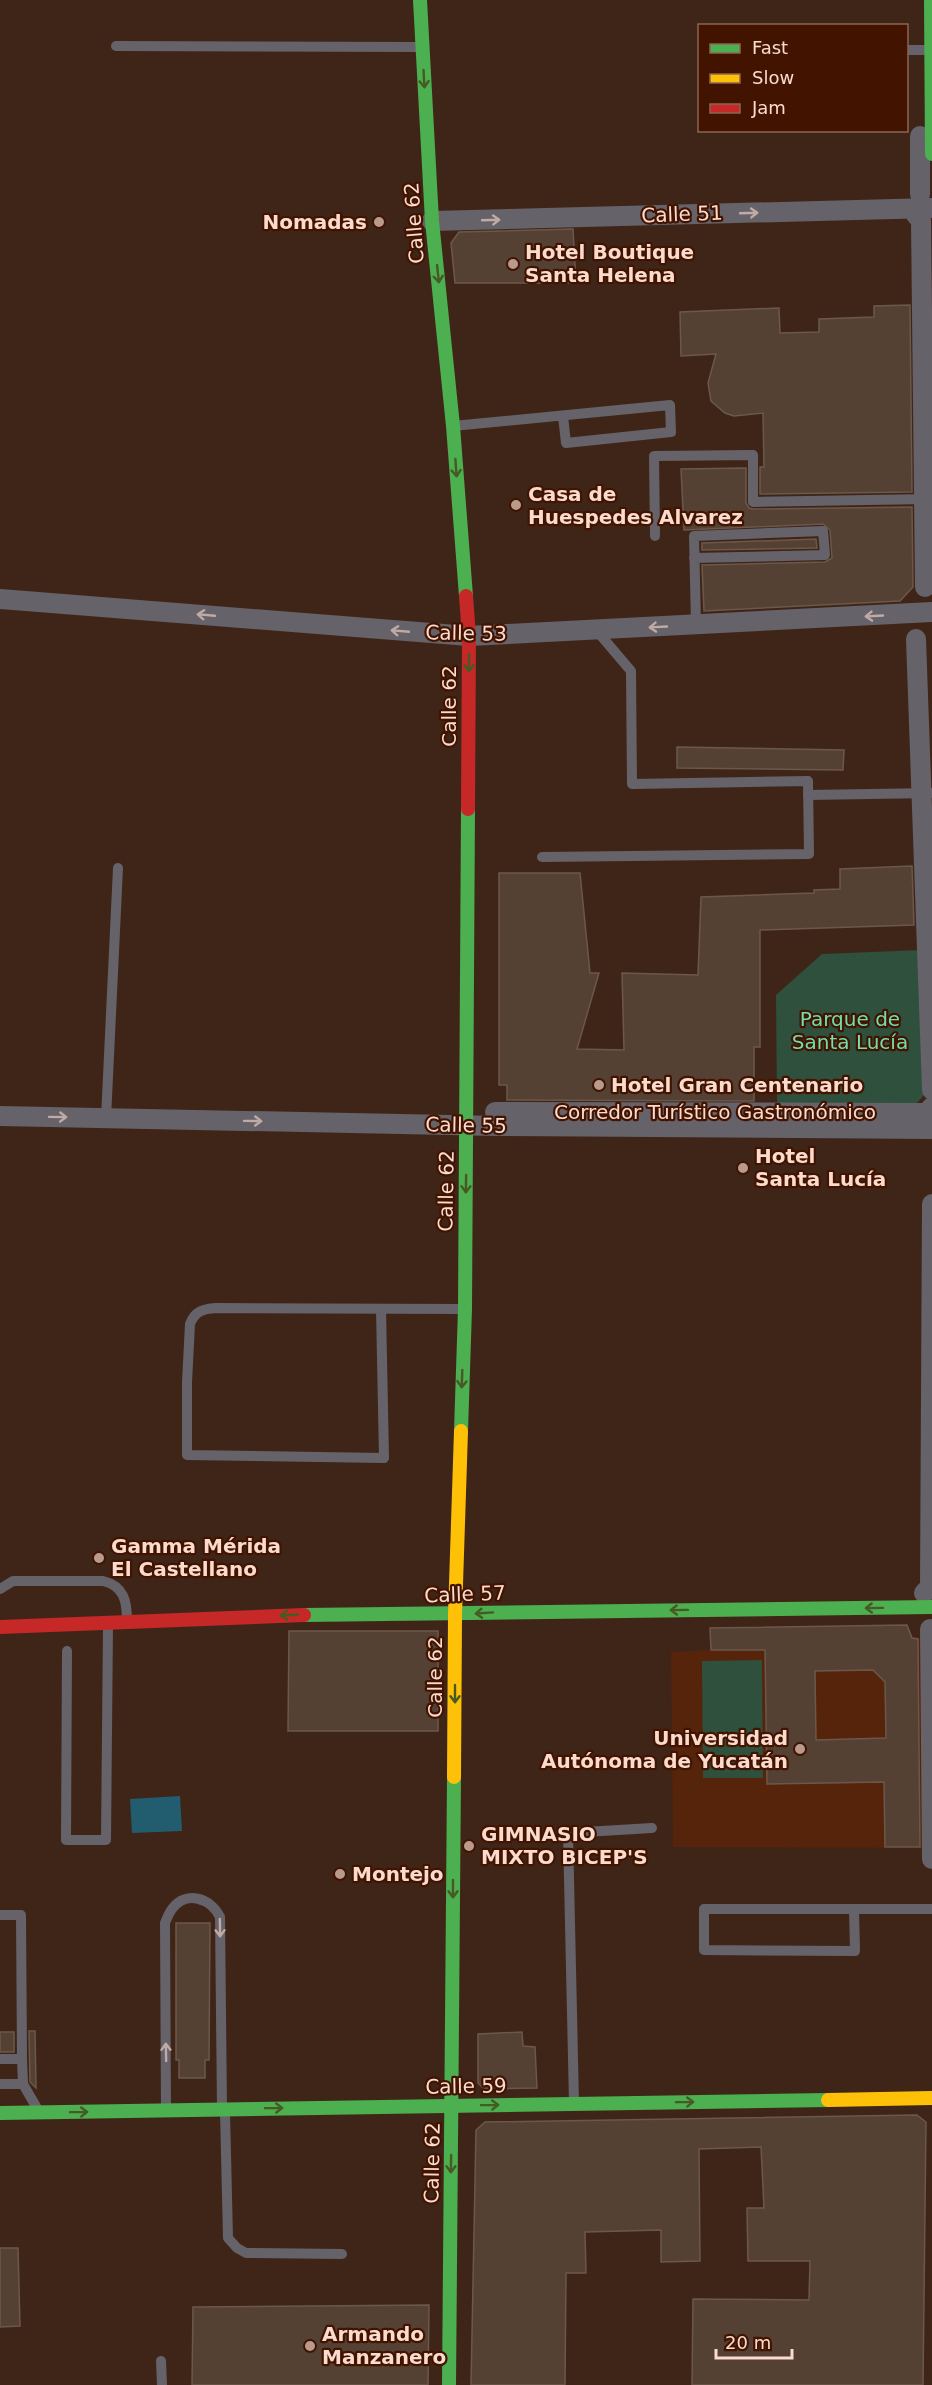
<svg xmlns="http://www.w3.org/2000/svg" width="932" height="2385" viewBox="0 0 932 2385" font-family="'DejaVu Sans',sans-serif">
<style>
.built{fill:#56230b}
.green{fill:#2e503d}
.water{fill:#215d6f}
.building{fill:#554134;stroke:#6c584a;stroke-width:1.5;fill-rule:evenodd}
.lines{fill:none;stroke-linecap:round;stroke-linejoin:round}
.lane{stroke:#666269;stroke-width:10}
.street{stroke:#666269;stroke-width:20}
.fast{stroke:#4caf50;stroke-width:14}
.slow{stroke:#ffc107;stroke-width:14}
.jam{stroke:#c62828;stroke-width:14}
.oneway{stroke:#465a24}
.oneway2{stroke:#bfaba6}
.poi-dot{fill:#b99b8e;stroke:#421400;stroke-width:2}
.labels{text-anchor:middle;stroke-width:4.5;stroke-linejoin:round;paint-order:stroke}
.street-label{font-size:20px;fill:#fadbce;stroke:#421400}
.poi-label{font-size:20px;font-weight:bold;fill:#fadbce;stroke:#421400;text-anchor:start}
.park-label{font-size:20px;fill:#71deae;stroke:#421400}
</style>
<rect width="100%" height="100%" fill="#3f2518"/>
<polygon class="built" points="907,1625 911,1635 926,1641 928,1848 673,1847 671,1652 711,1650 710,1628"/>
<g class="green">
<polygon points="921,950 925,1094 916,1104 777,1104 776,995 822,954"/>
<polygon points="762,1660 763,1778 703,1778 702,1661"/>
</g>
<polygon class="water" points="180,1796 182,1831 132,1833 130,1799"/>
<g class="building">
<polygon points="573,229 576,283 455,283 451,243 459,232"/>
<polygon points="910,305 912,492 760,494 760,467 764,467 763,413 734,416 725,413 711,401 708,383 716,354 681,356 680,312 779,308 780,333 819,332 819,319 874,317 874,306"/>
<polygon points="746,468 746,503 749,508 753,509 912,507 913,587 900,601 704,611 702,565 825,562 832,558 830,530 823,524 684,530 681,469"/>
<polygon points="816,539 817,548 702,550 702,543"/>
<polygon points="677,747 844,750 843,770 677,768"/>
<polygon points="912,866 914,925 760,930 760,1047 754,1047 754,1101 507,1100 507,1085 499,1085 499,873 580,873 590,973 599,973 577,1049 624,1050 622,973 698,975 701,897 814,893 814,890 840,889 840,869"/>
<path d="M 907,1625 L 912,1638 L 918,1639 L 920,1847 L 885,1847 L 884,1782 L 767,1784 L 765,1650 L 711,1650 L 710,1628 ZM 873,1670 L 885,1682 L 886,1738 L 816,1740 L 815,1671 Z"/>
<polygon points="289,1631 438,1631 438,1731 288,1731"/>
<polygon points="176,1923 210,1923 209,2060 205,2060 205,2078 179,2078 179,2060 176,2060"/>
<polygon points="29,2031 35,2031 36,2088 30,2082"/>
<rect x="0" y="2032" width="14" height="20"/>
<polygon points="522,2032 523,2046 535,2047 537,2088 484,2089 478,2083 478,2034"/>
<polygon points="917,2115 926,2122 923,2385 692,2385 693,2299 809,2300 810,2261 748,2261 747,2208 764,2208 761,2147 699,2149 700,2261 661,2262 661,2230 585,2232 586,2273 566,2273 565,2385 471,2385 476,2130 485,2122"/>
<polygon points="0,2248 18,2248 20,2326 0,2327"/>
<polygon points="429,2305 428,2385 192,2385 193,2307"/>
</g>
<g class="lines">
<g class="lane">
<polyline points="116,46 422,47"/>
<polyline points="906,50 931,50"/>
<polyline points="453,426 670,405 671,432 566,443 563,416"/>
<polyline points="655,536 654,456 753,455 753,502 929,499"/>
<polyline points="694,558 825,555 823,531 694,536 696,625"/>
<polyline points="808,795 932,793"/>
<polyline points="542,857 809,854 808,781 632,784 631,671 597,631"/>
<polyline points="106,1118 118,868"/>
<path d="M 381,1309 L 384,1458 L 187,1455 L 187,1382 L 190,1324 C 195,1311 203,1309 216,1308 L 464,1309"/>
<path d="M 0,1589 L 13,1581 L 103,1581 C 124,1586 127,1601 127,1621"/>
<polyline points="67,1651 66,1840 106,1840 108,1625"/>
<polyline points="854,1910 855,1951 704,1950 704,1909 932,1909"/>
<polyline points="0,1915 21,1915 22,2059"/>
<polyline points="0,2059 22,2059 23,2084"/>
<polyline points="0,2084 23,2084 38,2110"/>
<polyline points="574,2103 568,1833 652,1828"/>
<path d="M 166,2110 L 165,1923 C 167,1918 169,1913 172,1909 C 186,1890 211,1898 220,1917 L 222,2109"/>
<polyline points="225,2112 228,2238 237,2248 246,2253 342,2254"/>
<polyline points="161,2361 162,2385"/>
</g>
<g class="street">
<polyline points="920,136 920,194"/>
<polyline points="916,215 921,220 925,587"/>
<polyline points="432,221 932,208"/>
<polyline points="0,599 469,636 932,612"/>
<polyline points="916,639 932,1090"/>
<polyline points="495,1112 927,1113 932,1107"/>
<polyline points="0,1116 498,1126 932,1129"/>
<polyline points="924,1593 930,1587 932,1204"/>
<polyline points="930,1629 932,1859"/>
</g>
<g class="fast">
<polyline points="420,0 432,221 453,426 466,596"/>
<polyline points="931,0 932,154"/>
<polyline points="461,1431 465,1309 468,809"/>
<polyline points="304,1615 932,1607"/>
<polyline points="0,2113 828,2100"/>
<polyline points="449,2385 454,1777"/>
</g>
<g class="slow">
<polyline points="454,1777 455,1615 461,1431"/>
<polyline points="828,2100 932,2098"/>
</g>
<g class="jam">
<polyline points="466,596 469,636 468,809"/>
<polyline points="0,1627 304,1615"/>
</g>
</g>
<defs><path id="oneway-shaft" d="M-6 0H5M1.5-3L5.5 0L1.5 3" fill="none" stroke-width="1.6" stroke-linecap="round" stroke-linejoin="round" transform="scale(1.5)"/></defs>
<g class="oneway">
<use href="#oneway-shaft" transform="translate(424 79) rotate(87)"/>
<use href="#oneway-shaft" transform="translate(438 274) rotate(84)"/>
<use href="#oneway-shaft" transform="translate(456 468) rotate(86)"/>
<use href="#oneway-shaft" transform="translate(469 663) rotate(90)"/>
<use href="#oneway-shaft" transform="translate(466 1184) rotate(91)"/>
<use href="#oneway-shaft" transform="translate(462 1379) rotate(92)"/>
<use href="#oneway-shaft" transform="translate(874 1608) rotate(179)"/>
<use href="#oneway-shaft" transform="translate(679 1610) rotate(179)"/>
<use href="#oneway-shaft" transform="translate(484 1613) rotate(176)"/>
<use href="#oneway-shaft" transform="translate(289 1615) rotate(178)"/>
<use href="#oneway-shaft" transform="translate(455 1694) rotate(90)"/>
<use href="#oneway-shaft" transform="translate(453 1889) rotate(90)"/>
<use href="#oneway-shaft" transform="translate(685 2102) rotate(-1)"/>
<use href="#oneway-shaft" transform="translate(490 2105) rotate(-1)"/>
<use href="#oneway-shaft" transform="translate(274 2108) rotate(-1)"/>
<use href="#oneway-shaft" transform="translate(79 2112) rotate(-1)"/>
<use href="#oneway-shaft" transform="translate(451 2164) rotate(91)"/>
</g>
<g class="oneway2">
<use href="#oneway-shaft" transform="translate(749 213) rotate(-2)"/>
<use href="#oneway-shaft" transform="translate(491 220) rotate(-2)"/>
<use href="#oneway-shaft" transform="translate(206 615) rotate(-175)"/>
<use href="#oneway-shaft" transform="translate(874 616) rotate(177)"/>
<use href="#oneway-shaft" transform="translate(658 627) rotate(177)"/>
<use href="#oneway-shaft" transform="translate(400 631) rotate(-175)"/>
<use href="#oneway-shaft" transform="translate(58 1117) rotate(1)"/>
<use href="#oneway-shaft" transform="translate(253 1121) rotate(1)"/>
<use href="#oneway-shaft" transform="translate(220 1928) rotate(89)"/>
<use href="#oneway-shaft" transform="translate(166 2052) rotate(-91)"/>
</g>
<g class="poi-dot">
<circle cx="379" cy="222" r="6"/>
<circle cx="513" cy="264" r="6"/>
<circle cx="516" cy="505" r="6"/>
<circle cx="599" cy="1085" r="6"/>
<circle cx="743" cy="1168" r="6"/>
<circle cx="99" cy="1558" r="6"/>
<circle cx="800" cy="1749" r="6"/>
<circle cx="469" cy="1846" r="6"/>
<circle cx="340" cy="1874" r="6"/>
<circle cx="310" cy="2346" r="6"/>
</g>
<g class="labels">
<g class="street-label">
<text transform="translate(682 214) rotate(-2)" y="7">Calle 51</text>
<text transform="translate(414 223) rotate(-94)" y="7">Calle 62</text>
<text transform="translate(466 633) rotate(1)" y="7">Calle 53</text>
<text transform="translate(449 706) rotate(-90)" y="7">Calle 62</text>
<text x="715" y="1119">Corredor Turístico Gastronómico</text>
<text transform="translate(466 1125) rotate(1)" y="7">Calle 55</text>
<text transform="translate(446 1191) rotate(-89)" y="7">Calle 62</text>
<text transform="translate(465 1594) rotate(-2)" y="7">Calle 57</text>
<text transform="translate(435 1677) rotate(-90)" y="7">Calle 62</text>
<text transform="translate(466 2086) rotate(-1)" y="7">Calle 59</text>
<text transform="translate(432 2163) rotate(-89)" y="7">Calle 62</text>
</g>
<g class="poi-label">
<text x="367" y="229" text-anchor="end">Nomadas</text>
<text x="525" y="259">Hotel Boutique<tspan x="525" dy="23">Santa Helena</tspan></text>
<text x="528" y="501">Casa de<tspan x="528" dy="23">Huespedes Alvarez</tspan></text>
<text x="611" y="1092">Hotel Gran Centenario</text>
<text x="755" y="1163">Hotel<tspan x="755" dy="23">Santa Lucía</tspan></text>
<text x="111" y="1553">Gamma Mérida<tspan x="111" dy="23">El Castellano</tspan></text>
<text x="788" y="1745" text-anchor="end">Universidad<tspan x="788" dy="23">Autónoma de Yucatán</tspan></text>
<text x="481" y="1841">GIMNASIO<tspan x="481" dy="23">MIXTO BICEP'S</tspan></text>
<text x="352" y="1881">Montejo</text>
<text x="322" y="2341">Armando<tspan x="322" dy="23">Manzanero</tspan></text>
</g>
<g class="park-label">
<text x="850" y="1026">Parque de<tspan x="850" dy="23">Santa Lucía</tspan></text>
</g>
</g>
<rect x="698" y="24" width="210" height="108" fill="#421400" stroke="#8c6452" stroke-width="1.5"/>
<rect x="710" y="44" width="30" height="9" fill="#4caf50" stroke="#8c6452" stroke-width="1.5"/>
<text x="752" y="54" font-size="18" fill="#fadbce">Fast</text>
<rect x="710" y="74" width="30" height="9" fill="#ffc107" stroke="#8c6452" stroke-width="1.5"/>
<text x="752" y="84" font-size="18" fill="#fadbce">Slow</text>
<rect x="710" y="104" width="30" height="9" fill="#c62828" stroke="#8c6452" stroke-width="1.5"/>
<text x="752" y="114" font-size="18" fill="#fadbce">Jam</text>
<path d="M716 2349v9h76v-9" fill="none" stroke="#fadbce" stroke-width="3"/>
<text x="725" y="2349" font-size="18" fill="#fadbce" stroke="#421400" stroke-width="4.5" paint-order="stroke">20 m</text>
</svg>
